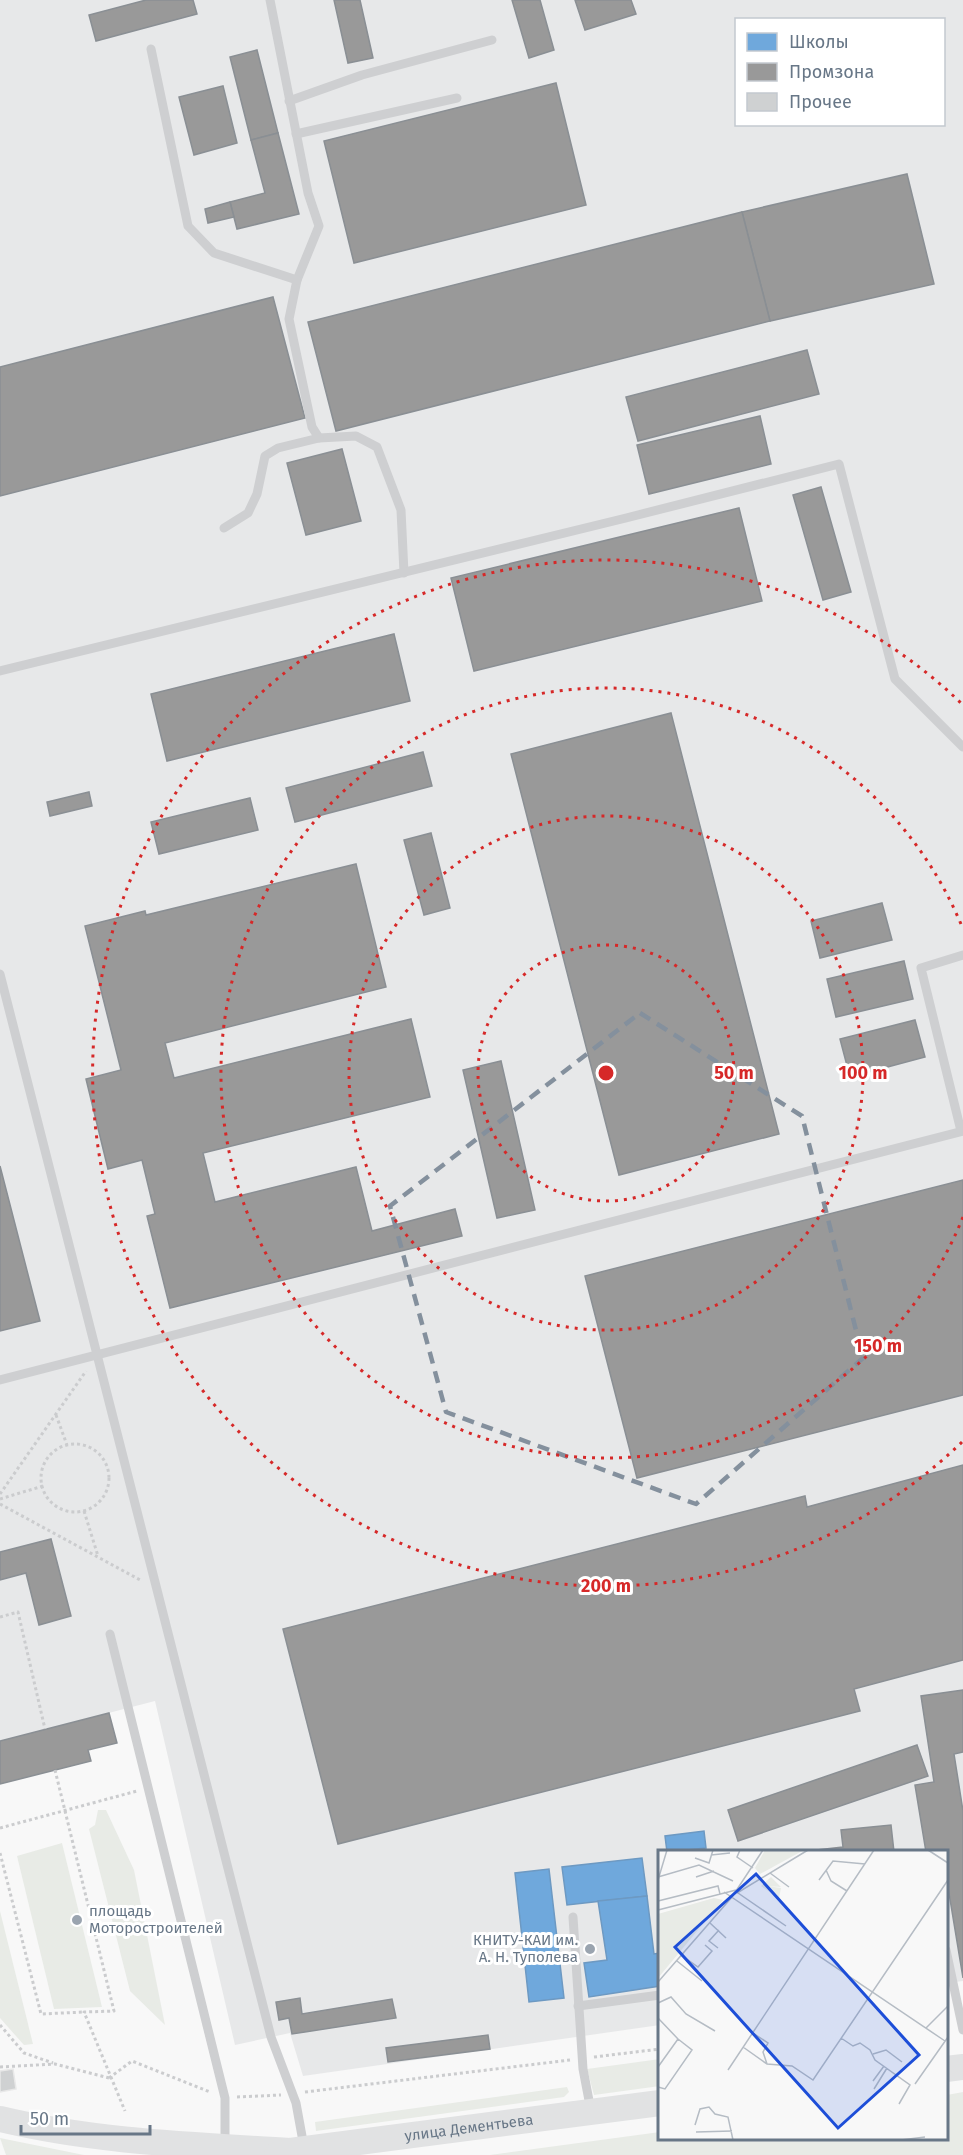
<svg xmlns="http://www.w3.org/2000/svg" width="963" height="2155" viewBox="0 0 963 2155" font-family="'Fira Sans',sans-serif">
<style>
.built{fill:#e7e8e9;fill-rule:evenodd}
.green{fill:#e8ebe6}
.schools{fill:#6fa8dc;stroke:#6d99c2;stroke-width:1.5}
.industry{fill:#999;stroke:#8a8f94;stroke-width:1.5}
.building{fill:#cfd1d2;stroke:#e8e8e8;stroke-width:1.5}
.lines{fill:none;stroke-linecap:round;stroke-linejoin:round}
.path{stroke:#cbccce;stroke-width:3;stroke-dasharray:3 3;stroke-linecap:butt}
.lane{stroke:#cecfd1;stroke-width:9}
.secondary{stroke:#e1e2e3;stroke-width:26}
.marked{fill:none;stroke:#84909d;stroke-width:4.5;stroke-dasharray:12 8;stroke-linejoin:round}
.ring{fill:none;stroke:#d62828;stroke-width:3;stroke-dasharray:3 6}
.poi-dot{fill:#9aa4af;stroke:#fff;stroke-width:2}
.labels{text-anchor:middle;stroke-width:6;stroke-linejoin:round;paint-order:stroke}
.poi-label{font-size:15px;fill:#687787;stroke:#fff;text-anchor:start}
.street-label{font-size:15px;fill:#687787;stroke:#fff}
.inset-road{fill:none;stroke:#b5bcc4;stroke-width:1.5}
.view{fill:#1d4ed8;fill-opacity:0.15;stroke:#1d4ed8;stroke-width:3}
.inset-edge{fill:none;stroke:#687787;stroke-width:3}
.centre{fill:#d62828;stroke:#fff;stroke-width:3}
.ring-label{font-size:18px;text-anchor:middle;font-weight:bold;fill:#d62828;stroke:#fff;stroke-width:6;stroke-linejoin:round;paint-order:stroke}
</style>
<rect width="100%" height="100%" fill="#f8f8f8"/>
<path class="built" d="M 0,0 L 963,0 L 963,1981 L 947,1983 L 946,1852 L 660,1852 L 660,2025 L 303,2076 L 290,2033 L 235,2045 L 155,1701 L 0,1741 ZM 736,20 L 944,20 L 944,124 L 736,124 Z"/>
<g class="green">
<polygon points="98,1810 106,1810 134,1870 165,2025 130,1991 89,1829 95,1825"/>
<polygon points="62,1843 102,2007 54,2009 17,1856"/>
<polygon points="0,1911 33,2044 24,2045 0,2018"/>
<polygon points="660,2059 660,2086 594,2095 587,2069"/>
<polygon points="567,2087 569,2092 564,2097 316,2131 315,2122"/>
<polygon points="963,2092 963,2155 490,2155 660,2132 660,2138 946,2138 947,2095"/>
<polygon points="0,2138 84,2155 6,2155"/>
</g>
<g class="schools">
<polygon points="704,1831 706,1848 667,1852 665,1836"/>
<polygon points="642,1858 647,1896 567,1905 562,1867"/>
<polygon points="549,1869 564,1998 529,2002 515,1873"/>
<polygon points="647,1896 654,1954 660,1953 660,1986 589,1997 584,1963 607,1960 598,1901"/>
</g>
<g class="industry">
<polygon points="146,0 193,0 197,14 96,41 89,15"/>
<polygon points="334,0 360,0 373,58 348,63"/>
<polygon points="512,0 540,0 554,50 529,58"/>
<polygon points="575,0 631,0 636,14 585,30"/>
<polygon points="257,50 278,133 251,140 230,57"/>
<polygon points="556,83 586,205 354,263 324,141"/>
<polygon points="223,86 237,143 194,155 179,97"/>
<polygon points="278,133 299,214 237,229 230,202 265,193 251,140"/>
<polygon points="907,174 934,284 770,321 742,212"/>
<polygon points="230,202 234,217 208,223 205,209"/>
<polygon points="742,212 770,321 336,431 308,322"/>
<polygon points="273,297 305,418 0,496 0,367"/>
<polygon points="807,350 819,394 638,441 626,397"/>
<polygon points="760,416 771,464 649,494 637,445"/>
<polygon points="342,449 361,521 306,535 287,463"/>
<polygon points="821,487 851,592 823,600 793,495"/>
<polygon points="739,508 762,601 474,671 451,578"/>
<polygon points="394,634 410,701 167,761 151,694"/>
<polygon points="671,713 779,1134 619,1175 511,754"/>
<polygon points="423,752 432,786 295,822 286,788"/>
<polygon points="89,792 92,806 50,816 47,802"/>
<polygon points="250,798 258,830 159,854 151,822"/>
<polygon points="431,833 450,908 424,915 404,840"/>
<polygon points="356,864 386,987 165,1043 174,1078 411,1019 430,1097 203,1153 215,1202 356,1167 372,1231 455,1209 462,1236 170,1308 147,1216 155,1214 142,1160 108,1169 86,1079 121,1070 85,926 145,911 146,915"/>
<polygon points="882,903 892,940 820,958 811,921"/>
<polygon points="904,961 913,999 836,1017 827,979"/>
<polygon points="915,1020 925,1057 850,1077 840,1039"/>
<polygon points="501,1061 535,1210 497,1218 463,1070"/>
<polygon points="0,1166 40,1321 0,1331"/>
<polygon points="963,1180 963,1395 637,1478 585,1276"/>
<polygon points="963,1465 963,1660 854,1689 860,1711 338,1844 283,1629 805,1496 807,1507"/>
<polygon points="51,1539 71,1616 39,1625 26,1573 0,1580 0,1552"/>
<polygon points="963,1690 963,1752 954,1754 963,1811 963,1978 946,1875 946,1852 926,1852 915,1785 934,1782 921,1696"/>
<polygon points="109,1713 117,1743 88,1750 91,1761 0,1784 0,1741"/>
<polygon points="917,1745 928,1776 738,1841 728,1810"/>
<polygon points="891,1825 894,1852 817,1852 817,1850 843,1847 841,1830"/>
<polygon points="300,1998 302,2014 392,1999 396,2018 292,2034 289,2018 279,2020 276,2002"/>
<polygon points="488,2035 490,2049 388,2062 386,2048"/>
</g>
<polygon class="building" points="13,2069 16,2089 0,2092 0,2071"/>
<g class="lines">
<g class="path">
<polyline points="56,1415 67,1445"/>
<circle cx="75" cy="1478" r="34"/>
<polyline points="0,1494 86,1371"/>
<polyline points="0,1499 43,1486"/>
<polyline points="0,1504 142,1581"/>
<polyline points="84,1511 98,1556"/>
<polyline points="0,1617 18,1612 45,1729"/>
<polyline points="55,1770 114,2011 84,2012 125,2111"/>
<polyline points="0,1828 137,1791"/>
<polyline points="0,1853 41,2014 84,2012"/>
<polyline points="0,2025 24,2053 53,2063"/>
<polyline points="594,2057 660,2049"/>
<polyline points="0,2067 55,2064 109,2078"/>
<polyline points="109,2078 132,2061 210,2092"/>
<polyline points="305,2092 570,2060"/>
<polyline points="237,2097 281,2095"/>
</g>
<g class="lane">
<polyline points="270,0 308,193 319,226 297,280 289,319 312,427 319,438 356,436 377,447 401,510 404,573"/>
<polyline points="151,49 188,226 214,253 297,280"/>
<polyline points="289,101 362,75 492,40"/>
<polyline points="296,134 457,98"/>
<polyline points="224,528 248,513 257,494 265,456 278,448 319,438"/>
<polyline points="0,671 626,518 839,464 895,679 963,747"/>
<polyline points="0,974 271,2037 296,2103 304,2147"/>
<polyline points="961,1131 921,968 963,955"/>
<polyline points="0,1380 963,1131"/>
<polyline points="110,1634 225,2098 225,2145"/>
<polyline points="573,1917 583,2069 591,2111"/>
<polyline points="946,1950 963,2030"/>
<polyline points="578,2006 660,1995"/>
</g>
<g class="secondary">
<polyline points="946,2069 963,2067"/>
<path d="M 0,2119 C 95,2142 193,2145 290,2151"/>
<path id="s1" d="M 277,2155 L 290,2151 L 660,2103"/>
</g>
</g>
<path class="marked" d="M 640,1013 L 802,1116 L 863,1358 L 696,1504 L 446,1412 L 390,1206 Z"/>
<g class="ring">
<circle cx="606" cy="1073" r="128"/>
<circle cx="606" cy="1073" r="257"/>
<path d="M963 1217A385 385 0 1 1 963 929"/>
<path d="M962 1442A513 513 0 1 1 962 704"/>
</g>
<g class="poi-dot">
<circle cx="77" cy="1920" r="6"/>
<circle cx="590" cy="1949" r="6"/>
</g>
<g class="labels">
<g class="poi-label">
<text x="89" y="1916">площадь<tspan x="89" dy="17">Моторостроителей</tspan></text>
<text x="578" y="1945" text-anchor="end">КНИТУ-КАИ им.<tspan x="578" dy="17">А. Н. Туполева</tspan></text>
</g>
<g class="street-label">
<text dy="5" stroke="none"><textPath href="#s1" startOffset="194">улица Дементьева</textPath></text>
</g>
</g>
<g transform="translate(658 1850)">
<rect width="290" height="290" fill="#f8f8f8"/>
<path d="M 107,0 L 146,0 L 102,24 L 97,18 ZM 113,27 L 123,37 L 109,36 L 123,38 L 121,48 L 103,36 ZM 56,48 L 65,50 L 0,128 L 0,64 Z" fill="#e8ebe6"/>
<path class="inset-road" d="M 82,0 L 79,7 L 95,18M 270,0 L 290,13M 53,5 L 72,3M 37,8 L 51,13 L 55,0M 168,20 L 173,31 L 189,41M 112,23 L 131,37M 0,27 L 41,15 L 75,31M 38,27 L 56,21M 0,30 L 9,0M 161,30 L 175,11 L 207,14M 66,42 L 287,191M 79,43 L 150,0M 80,43 L 128,76M 0,51 L 60,36 L 62,44M 0,60 L 78,40M 52,73 L 68,88M 60,98 L 51,91 L 61,80M 23,105 L 40,117 L 54,101 L 47,95M 19,111 L 44,131M 0,132 L 74,47 L 105,0M 0,153 L 13,147 L 28,164 L 57,181M 0,168 L 20,189 L 0,217M 268,178 L 290,156M 95,183 L 110,193 L 105,202 L 109,214M 183,188 L 195,196 L 202,193 L 212,200 L 217,210 L 252,235 L 241,254M 85,197 L 109,214 L 134,216 L 155,230 L 290,30M 215,204 L 228,200 L 244,212M 70,220 L 216,0M 215,231 L 226,216M 257,234 L 290,187M 0,237 L 7,239 L 34,200 L 20,189M 216,239 L 229,218M 37,275 L 42,259 L 51,257 L 57,264 L 70,267 L 75,290M 38,282 L 74,281M 243,290 L 267,287"/>
<path class="view" d="M 98,24 L 261,205 L 180,278 L 17,97 Z"/>
<rect width="290" height="290" class="inset-edge"/>
</g>
<circle cx="606" cy="1073" r="9" class="centre"/>
<g class="ring-label">
<text x="734" y="1079">50 m</text>
<text x="863" y="1079">100 m</text>
<text x="878" y="1352">150 m</text>
<text x="606" y="1592">200 m</text>
</g>
<rect x="735" y="18" width="210" height="108" fill="#ffffff" stroke="#c3c9cf" stroke-width="1.5"/>
<rect x="747" y="33" width="30" height="18" fill="#6fa8dc" stroke="#c3c9cf" stroke-width="1.5"/>
<text x="789" y="48" font-size="18" fill="#687787">Школы</text>
<rect x="747" y="63" width="30" height="18" fill="#999999" stroke="#c3c9cf" stroke-width="1.5"/>
<text x="789" y="78" font-size="18" fill="#687787">Промзона</text>
<rect x="747" y="93" width="30" height="18" fill="#cfd1d2" stroke="#c3c9cf" stroke-width="1.5"/>
<text x="789" y="108" font-size="18" fill="#687787">Прочее</text>
<path d="M21 2125v9h129v-9" fill="none" stroke="#687787" stroke-width="3"/>
<text x="30" y="2125" font-size="18" fill="#687787" stroke="#ffffff" stroke-width="4.5" paint-order="stroke">50 m</text>
</svg>
